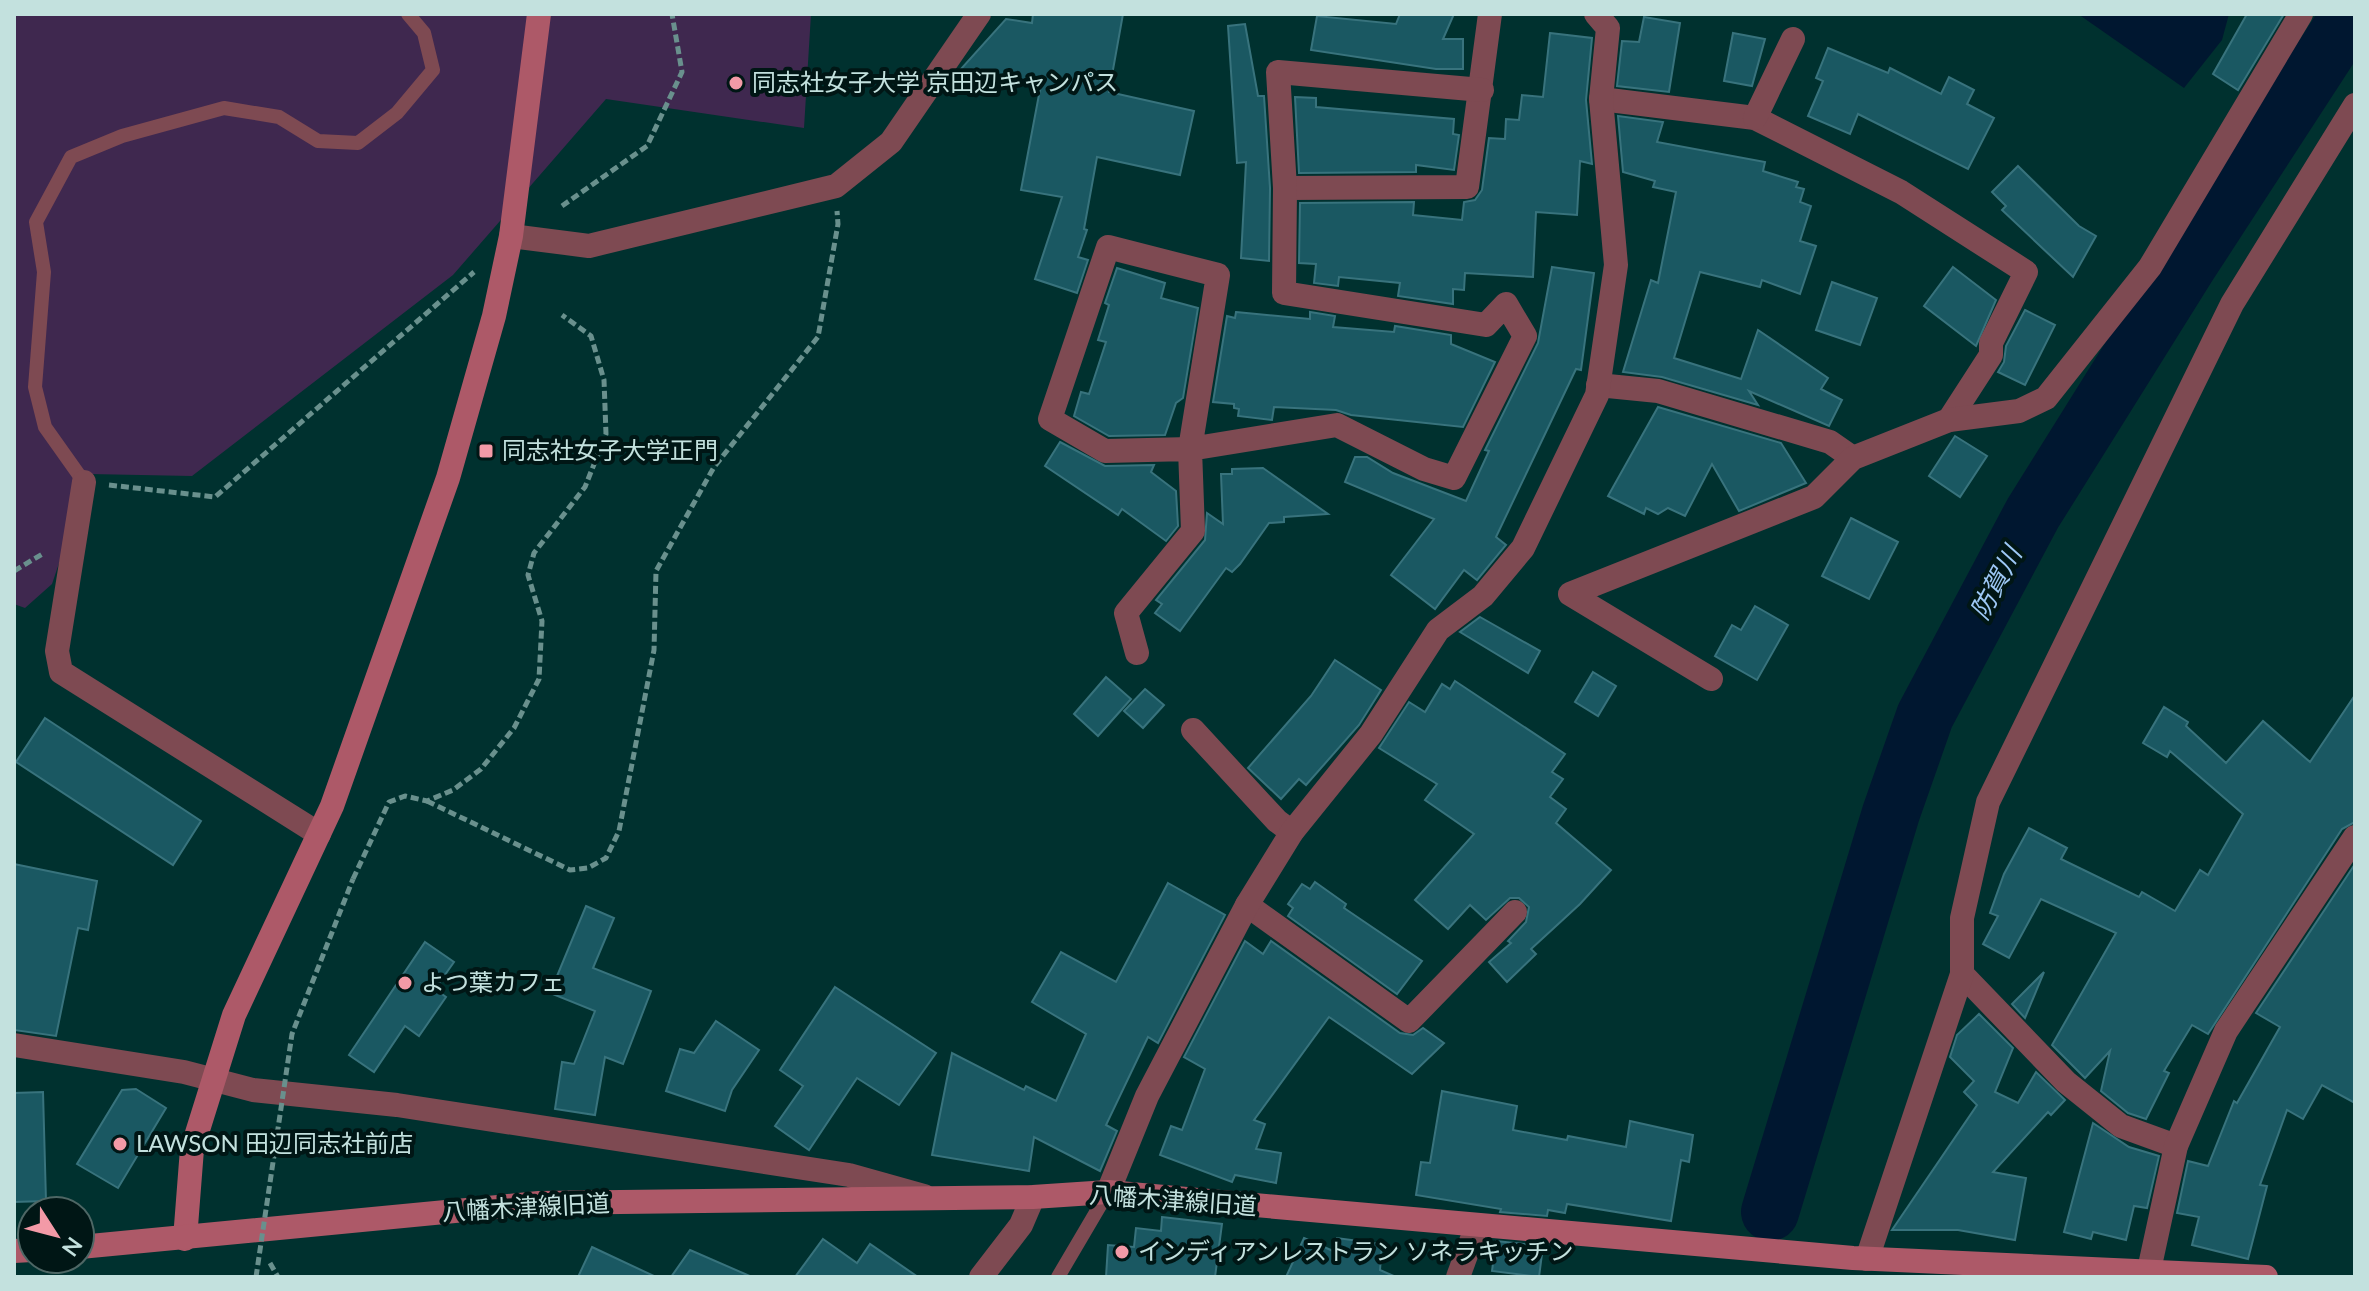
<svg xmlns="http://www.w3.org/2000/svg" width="2369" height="1291" viewBox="0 0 2369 1291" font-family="Lato,'Noto Sans JP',sans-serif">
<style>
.green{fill:#3f284f}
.water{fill:#001730}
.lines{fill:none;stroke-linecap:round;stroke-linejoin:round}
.river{stroke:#001730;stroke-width:58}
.building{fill:#1a5862;stroke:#38737d;stroke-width:2}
.path{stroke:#69908d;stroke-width:5;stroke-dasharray:8 4;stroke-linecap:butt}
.lane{stroke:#7e4a52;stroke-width:14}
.street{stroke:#7e4a52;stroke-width:24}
.secondary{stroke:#ad5968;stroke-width:24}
.path-bridge{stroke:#69908d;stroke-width:5;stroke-dasharray:8 4;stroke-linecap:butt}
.poi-dot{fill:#f39aa7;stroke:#001615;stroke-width:3}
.labels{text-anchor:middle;stroke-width:8;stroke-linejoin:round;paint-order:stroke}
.poi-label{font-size:24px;fill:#c3e1de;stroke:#001615;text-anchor:start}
.street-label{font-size:24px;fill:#c3e1de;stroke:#001615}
.water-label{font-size:26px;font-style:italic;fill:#9dc8f5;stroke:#001615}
</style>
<rect width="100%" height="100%" fill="#00312f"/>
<polygon class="green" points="14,14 811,14 804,128 606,99 453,275 192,476 89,474 52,584 25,608 14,604"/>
<polygon class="water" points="2078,14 2229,14 2222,40 2184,88"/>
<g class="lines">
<polyline class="river" points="1770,1212 1891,813 1925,716 2033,513 2188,265 2351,14"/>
</g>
<g class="building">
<polygon points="1033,14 1123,14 1109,92 1194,111 1180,175 1097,157 1084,229 1087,230 1078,257 1088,260 1077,293 1035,279 1062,197 1021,190 1041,84 960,70 1006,19 1032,23"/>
<polygon points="1400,14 1454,14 1443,39 1463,39 1463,69 1436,69 1311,50 1317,16 1396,24"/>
<polygon points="2247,14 2284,14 2238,90 2213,74"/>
<polygon points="1644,17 1680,23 1669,92 1617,86 1622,41 1639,42"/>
<polygon points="1245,24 1258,96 1264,96 1270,188 1269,261 1241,258 1246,162 1237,163 1228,26"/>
<polygon points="1550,33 1592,38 1586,100 1592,164 1580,161 1577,215 1536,212 1533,277 1465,273 1464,290 1453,289 1453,304 1398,296 1400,283 1339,277 1338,286 1314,283 1316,264 1299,263 1300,203 1414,202 1413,215 1462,220 1464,202 1475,200 1482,190 1489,138 1505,139 1506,119 1519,120 1522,95 1543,97"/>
<polygon points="1733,33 1765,39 1752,86 1724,81"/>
<polygon points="1828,48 1888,73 1890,68 1941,94 1949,77 1974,90 1967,104 1994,118 1968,169 1858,114 1850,134 1808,116 1823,81 1816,78"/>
<polygon points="1295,97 1316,98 1316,107 1454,119 1453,134 1459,135 1454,170 1416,165 1416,172 1299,173"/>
<polygon points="1618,116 1663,122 1657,142 1765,162 1763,171 1798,182 1796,187 1804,189 1800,202 1811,206 1800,241 1816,246 1800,294 1762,280 1760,287 1700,272 1674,358 1741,379 1758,330 1828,378 1821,389 1842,400 1829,426 1749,391 1758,405 1662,377 1623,372 1651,280 1658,283 1676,192 1653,187 1655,181 1623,172"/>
<polygon points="2018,166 2079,226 2096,236 2073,277 2002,210 2006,206 1992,192"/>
<polygon points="1552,267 1594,273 1581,370 1576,369 1496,537 1506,545 1477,580 1464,570 1435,609 1391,575 1434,519 1345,482 1355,457 1367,457 1393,473 1466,501 1489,451 1485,450 1538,343"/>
<polygon points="1953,267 1996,300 1976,346 1924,306"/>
<polygon points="1117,268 1165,283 1161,298 1198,308 1183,398 1176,403 1165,435 1109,436 1074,416 1081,392 1089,394 1106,342 1098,340 1109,305 1105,303"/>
<polygon points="1832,282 1877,298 1860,345 1816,330"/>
<polygon points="2025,310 2055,325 2025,385 1998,372 2004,362 2006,346"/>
<polygon points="1236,312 1310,319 1310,312 1335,316 1333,327 1394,332 1395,326 1451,335 1451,344 1495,362 1463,427 1351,415 1336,410 1274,407 1272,420 1238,416 1239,409 1234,408 1234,404 1213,402 1227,316 1235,318"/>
<polygon points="1658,407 1781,443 1806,483 1739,511 1712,464 1685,516 1668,508 1658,514 1646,508 1644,514 1608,496"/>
<polygon points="1955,436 1987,456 1960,497 1929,476"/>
<polygon points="1060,442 1105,466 1154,465 1151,472 1176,491 1178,526 1166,541 1122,509 1118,515 1045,466"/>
<polygon points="1263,468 1328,514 1284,517 1284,522 1269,523 1240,564 1232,572 1226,568 1180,631 1155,613 1162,604 1156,600 1205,540 1207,513 1223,524 1221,474 1232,474 1232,469"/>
<polygon points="1851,518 1898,542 1869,599 1822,576"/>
<polygon points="1755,606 1788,625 1757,680 1715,656 1732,625 1741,630"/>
<polygon points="1480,617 1540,651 1528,673 1460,632"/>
<polygon points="1335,660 1381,690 1359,725 1306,785 1299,779 1281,799 1248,768 1311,696"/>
<polygon points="1593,672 1616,686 1598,716 1575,702"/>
<polygon points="1106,677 1131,699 1098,736 1074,714"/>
<polygon points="1455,681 1565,754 1552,772 1563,779 1550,797 1566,809 1556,823 1611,870 1580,904 1531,949 1536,954 1507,982 1489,962 1511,943 1508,941 1526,922 1529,907 1519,898 1510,898 1486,920 1470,905 1448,929 1415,900 1474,834 1425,800 1437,784 1379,748 1409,702 1425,712 1442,684 1450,689"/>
<polygon points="1145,689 1164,705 1143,728 1124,711"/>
<polygon points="2355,695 2355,822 2342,829 2208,1034 2192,1025 2164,1071 2169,1073 2146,1119 2128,1113 2101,1091 2110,1051 2085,1078 2052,1045 2116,933 2041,899 2009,958 1983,944 1998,916 1990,913 2004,874 2029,828 2067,848 2061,859 2139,897 2142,892 2175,911 2200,870 2208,875 2243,814 2170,751 2167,757 2143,743 2164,707 2188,722 2186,726 2226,763 2263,721 2310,762"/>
<polygon points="45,718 201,821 173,865 16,762"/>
<polygon points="14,864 97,881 88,930 78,928 56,1036 14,1030"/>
<polygon points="2355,864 2355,1103 2322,1085 2303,1119 2287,1110 2260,1185 2267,1186 2248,1259 2192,1245 2199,1217 2177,1213 2188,1161 2208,1166 2234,1101 2237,1103 2280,1027 2256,1013"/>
<polygon points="1315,882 1346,904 1344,908 1422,961 1397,994 1288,916 1293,908 1288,904 1302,884 1310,889"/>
<polygon points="1168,883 1225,915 1158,1043 1148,1037 1106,1125 1117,1131 1100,1171 1034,1137 1029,1171 932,1155 952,1053 1024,1090 1026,1086 1056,1101 1086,1034 1032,1002 1061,952 1116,982"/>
<polygon points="586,906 614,918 593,968 651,991 623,1064 605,1057 595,1115 555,1109 562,1062 574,1064 595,1011 550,993"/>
<polygon points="1245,941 1263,954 1271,941 1400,1033 1413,1035 1423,1028 1444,1043 1412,1074 1329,1017 1254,1120 1265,1124 1256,1149 1281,1153 1276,1183 1235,1175 1232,1182 1160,1155 1171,1126 1182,1130 1205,1069 1184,1057"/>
<polygon points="425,942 454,962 435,989 446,997 419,1036 405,1026 374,1072 349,1055"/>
<polygon points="2044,972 2025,1018 2012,1004"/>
<polygon points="835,987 936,1053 899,1105 857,1078 809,1150 775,1126 803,1086 780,1070"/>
<polygon points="1979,1014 2013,1048 1995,1092 2018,1103 2036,1072 2065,1100 2051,1115 2048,1112 1993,1172 2026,1178 2015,1240 1958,1230 1892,1230 1977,1105 1964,1092 1974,1081 1950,1057 1957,1035"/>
<polygon points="716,1021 759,1050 732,1090 725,1111 666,1091 680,1049 694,1053"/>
<polygon points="136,1089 166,1108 118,1188 77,1164 122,1090"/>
<polygon points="1442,1091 1517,1106 1513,1130 1567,1140 1568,1136 1626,1147 1630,1121 1693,1135 1689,1162 1681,1160 1671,1221 1567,1204 1565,1213 1548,1210 1547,1216 1500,1212 1501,1209 1416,1195 1421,1162 1430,1163"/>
<polygon points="43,1092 46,1201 14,1202 14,1093"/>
<polygon points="2093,1123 2129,1147 2159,1156 2147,1208 2134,1206 2126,1240 2093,1232 2091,1239 2064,1232"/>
<polygon points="1162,1217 1222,1224 1215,1277 1106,1277 1108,1245 1134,1247 1136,1228 1161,1231"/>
<polygon points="1304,1238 1333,1251 1337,1238 1382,1244 1380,1270 1396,1277 1286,1277"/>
<polygon points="823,1239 857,1263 870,1244 918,1277 795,1277"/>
<polygon points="1496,1241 1543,1246 1539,1277 1492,1271"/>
<polygon points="592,1247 656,1277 578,1277"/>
<polygon points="690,1250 752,1277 671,1277"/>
</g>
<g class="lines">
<g class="path">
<polyline points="562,206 647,146 682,72 672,14"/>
<polyline points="109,485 215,497 474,272"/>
<polyline points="14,571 44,553"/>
<polyline points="427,801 570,870 588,868 606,858 619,831 654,650 656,571 714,467 818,337 838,224 837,211"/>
<polyline points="353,879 389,802 405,796 427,801 453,790 481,769 514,728 539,679 542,621 528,575 534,553 585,487 606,434 604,380 591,336 562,315"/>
<polyline points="270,1263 278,1277"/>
</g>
<g class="lane">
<polyline points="84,482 45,427 35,387 44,272 36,222 71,157 122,136 224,108 279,117 318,141 358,143 397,113 433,70 424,33 408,14"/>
<polyline points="1058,1277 1108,1192"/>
</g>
<g class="street">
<polyline points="1601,99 1755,118 1901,192 2026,272 1991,343 1991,355 1949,420"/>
<polyline points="1755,118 1793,39"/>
<polyline points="1285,188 1467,187 1490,14"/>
<polyline points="511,236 589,246 836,186 891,142 979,14"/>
<polyline points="1598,385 1658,391 1830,442 1853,458"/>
<polyline points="84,482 57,651 61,672 319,834"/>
<polyline points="1137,653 1126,613 1193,531 1190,449 1218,275 1108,247 1050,419 1105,451 1190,449 1337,425 1424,469 1454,478 1525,336 1506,304 1486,325 1284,293 1285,188 1278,72 1482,90"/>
<polyline points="1711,679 1570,594 1814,497 1853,458 1949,420 2019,411 2046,398 2150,267 2301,14"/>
<polyline points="1193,730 1277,821 1292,832"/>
<polyline points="1247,905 1409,1021 1515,912"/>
<polyline points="1962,974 2066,1082 2121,1126 2176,1146"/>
<polyline points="14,1045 184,1072 253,1090 397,1105 849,1175 924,1196"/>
<polyline points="1108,1192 1147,1096 1247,905 1292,832 1371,734 1438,630 1483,596 1523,548 1597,395 1616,265 1601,99 1608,28 1596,14"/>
<polyline points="1867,1259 1962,974 1962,918 1988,802 2232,304 2355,105"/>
<polyline points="2149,1270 2176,1146 2226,1031 2355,837"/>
<polyline points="981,1277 1021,1225 1033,1197"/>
<polyline points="1458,1277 1477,1225"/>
</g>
<g class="secondary">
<polyline points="185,1239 192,1149 234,1015 332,806 448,478 494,316 511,236 539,14"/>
<polyline points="80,1247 539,1203 1033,1197 1108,1192 1853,1258 2266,1277"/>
<polyline points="14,1251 32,1250"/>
</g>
<polyline class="path-bridge" points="256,1277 292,1034 353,879"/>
</g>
<g class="poi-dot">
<circle cx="736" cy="83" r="8"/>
<rect x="478" y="443" width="16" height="16" rx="4"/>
<circle cx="405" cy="983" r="8"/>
<circle cx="120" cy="1144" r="8"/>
<circle cx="1122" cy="1252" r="8"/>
</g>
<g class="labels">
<g class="poi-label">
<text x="752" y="91">同志社女子大学 京田辺キャンパス</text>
<text x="502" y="459">同志社女子大学正門</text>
<text x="421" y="991">よつ葉カフェ</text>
<text x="136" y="1152">LAWSON 田辺同志社前店</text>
<text x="1138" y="1260">インディアンレストラン ソネラキッチン</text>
</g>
<g class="street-label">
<text transform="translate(1173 1201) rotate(4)" y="8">八幡木津線旧道</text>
<text transform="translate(526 1208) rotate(-3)" y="8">八幡木津線旧道</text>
</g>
<g class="water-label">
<text transform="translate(1996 583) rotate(-62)" y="9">防賀川</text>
</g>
</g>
<rect width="2369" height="1291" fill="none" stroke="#c3e1de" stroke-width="32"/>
<g transform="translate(56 1235) rotate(126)"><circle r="38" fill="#001615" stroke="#4e6765" stroke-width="2"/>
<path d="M0-6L14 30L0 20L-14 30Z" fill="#f39aa7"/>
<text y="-12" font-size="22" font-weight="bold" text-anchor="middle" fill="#c3e1de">N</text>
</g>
</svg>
